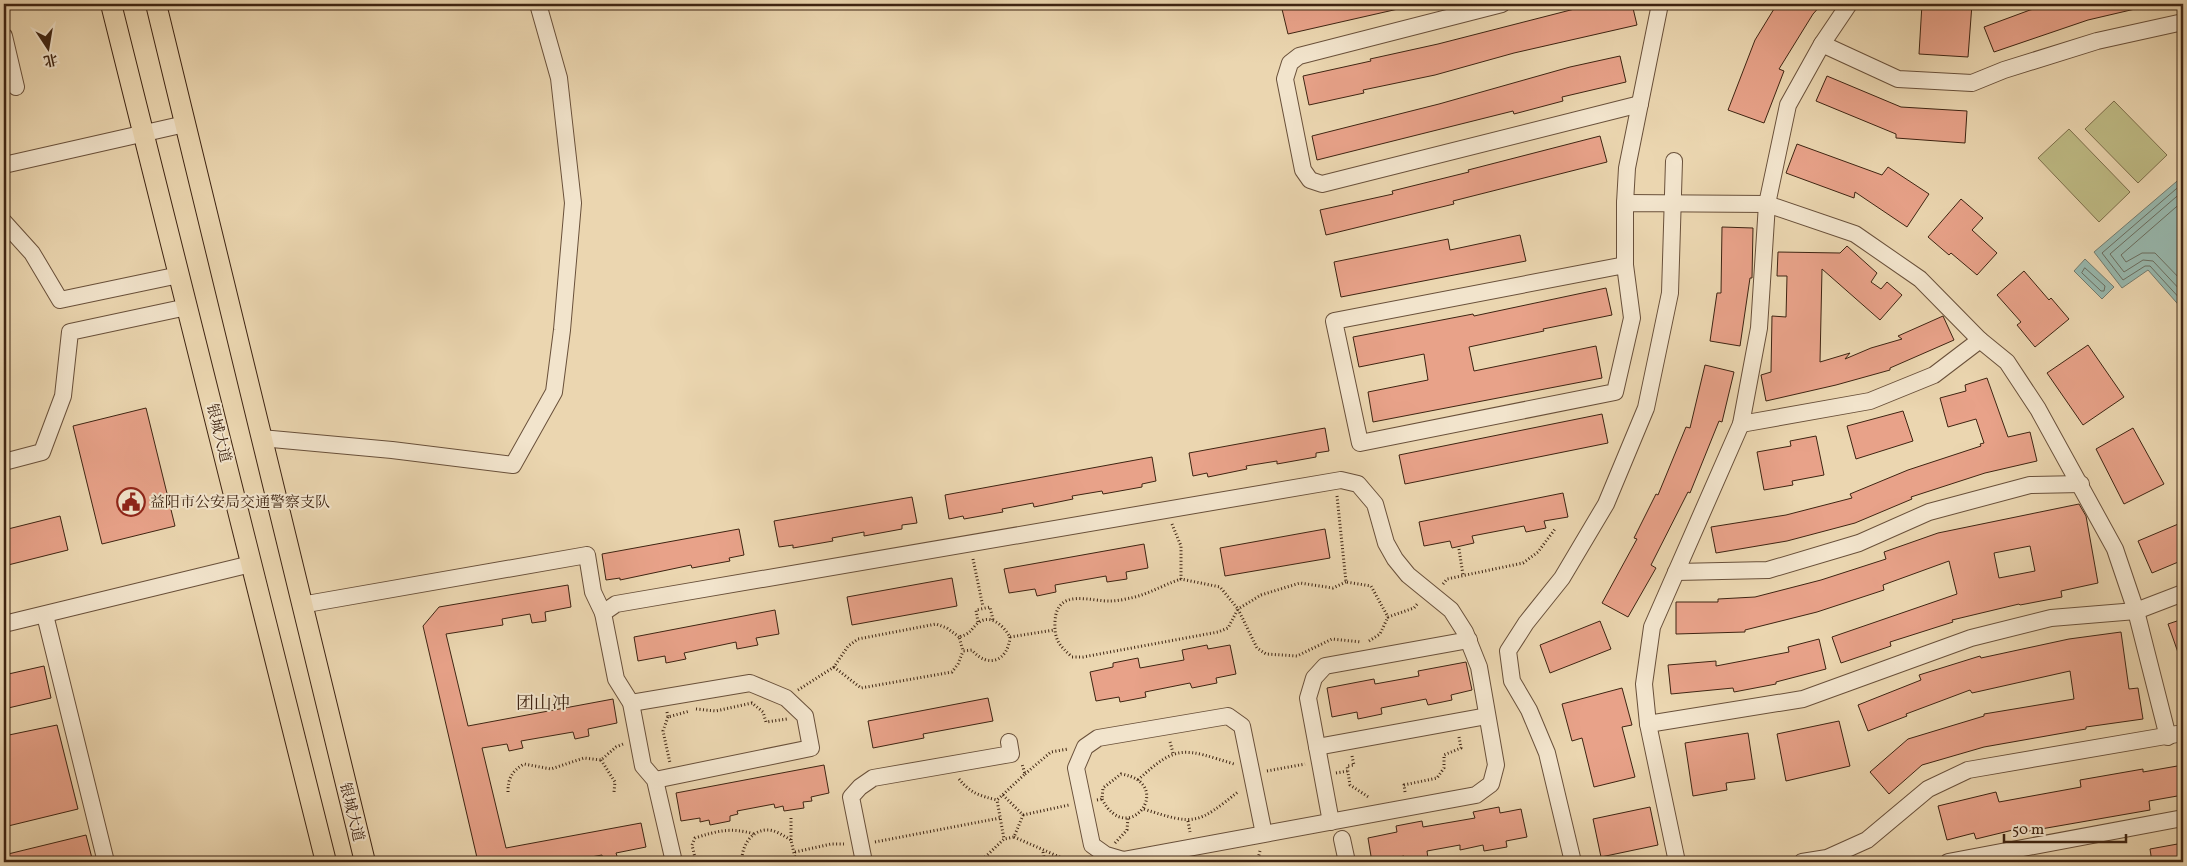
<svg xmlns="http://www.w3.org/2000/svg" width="2187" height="866" viewBox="0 0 2187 866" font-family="Vollkorn,'Noto Serif SC',serif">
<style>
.green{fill:#bfbc86;stroke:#7e704c}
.water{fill:#98b9af;stroke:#747d70}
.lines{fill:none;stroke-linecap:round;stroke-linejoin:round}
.shore{stroke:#6b6e60;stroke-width:1}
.building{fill:#e8a289;stroke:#3e2412;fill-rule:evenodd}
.minor-casing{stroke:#69503a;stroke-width:18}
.major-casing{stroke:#3e2412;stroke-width:22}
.path{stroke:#3e2412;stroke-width:3;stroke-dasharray:1 2.5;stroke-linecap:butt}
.minor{stroke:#f2e4cc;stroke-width:16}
.major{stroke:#ebd6b0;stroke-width:20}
.labels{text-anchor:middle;stroke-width:4;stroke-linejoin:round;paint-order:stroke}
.street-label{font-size:15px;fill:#3e2412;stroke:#f2e4cc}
.poi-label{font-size:15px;fill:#3e2412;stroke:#f2e4cc;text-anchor:start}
.quarter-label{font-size:18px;fill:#3e2412;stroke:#f2e4cc}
</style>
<rect width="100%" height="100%" fill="#ebd6b0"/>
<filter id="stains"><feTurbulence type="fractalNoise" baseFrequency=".004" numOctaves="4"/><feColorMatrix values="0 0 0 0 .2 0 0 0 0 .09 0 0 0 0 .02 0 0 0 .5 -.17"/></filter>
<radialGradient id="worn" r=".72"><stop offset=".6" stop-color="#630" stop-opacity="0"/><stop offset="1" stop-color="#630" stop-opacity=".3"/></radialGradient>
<g class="green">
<polygon points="2114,101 2167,155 2138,183 2085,129"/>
<polygon points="2069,129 2130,192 2099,222 2038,158"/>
</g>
<g class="water">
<polygon points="2183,176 2183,310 2148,270 2122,288 2094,252"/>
<polygon points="2085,259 2114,287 2102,299 2074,271"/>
</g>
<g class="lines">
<g class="shore">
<polyline points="2183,183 2102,253 2123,280 2145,266 2150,266 2183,302"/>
<polyline points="2183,191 2110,254 2124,272 2143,260 2153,261 2183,293"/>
<polyline points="2183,201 2121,255 2126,262 2142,253 2155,253 2183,282"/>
<polygon points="2085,268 2105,286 2104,291 2101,291 2082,273"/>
</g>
</g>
<g class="building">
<polygon points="1288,4 1397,4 1398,9 1288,34 1281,5"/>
<polygon points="1594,4 1632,4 1637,25 1514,53 1435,75 1363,90 1364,93 1309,105 1303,76 1371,61 1370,59 1438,44"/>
<polygon points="1777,4 1822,4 1813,14 1779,69 1784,71 1764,123 1728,110 1755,40"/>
<polygon points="1922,4 1972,4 1968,57 1919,54"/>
<polygon points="2055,4 2135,4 2135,9 2088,20 1994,52 1984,27 2030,10"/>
<polygon points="1620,56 1626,82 1562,97 1563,101 1514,114 1513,111 1317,160 1312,136 1439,104 1570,67"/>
<polygon points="1827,76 1901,107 1967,111 1965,143 1896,138 1896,134 1816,101"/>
<polygon points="1600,136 1607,162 1453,201 1454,204 1326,235 1320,210 1393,194 1392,191 1469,172 1468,170"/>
<polygon points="1797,144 1882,175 1888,167 1929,194 1907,227 1855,192 1854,198 1786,173"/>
<polygon points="1961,199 1983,218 1972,230 1997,253 1977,275 1951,253 1949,255 1928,237"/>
<polygon points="1722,227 1753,228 1752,278 1750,278 1740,346 1710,341 1717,293 1721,293"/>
<polygon points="1520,235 1526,261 1341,297 1334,262 1448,239 1450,250"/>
<polygon points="1847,246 1877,273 1871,282 1881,289 1887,282 1902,295 1880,320 1822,269 1820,362 1850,353 1845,359 1871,348 1902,339 1898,336 1943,316 1954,340 1890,368 1890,370 1836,385 1766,401 1761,375 1771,372 1772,316 1786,317 1787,276 1777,276 1778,252 1840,253"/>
<polygon points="2024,271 2049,300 2051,298 2069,319 2035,347 2017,325 2021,322 1997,295"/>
<polygon points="1606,288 1612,315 1543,329 1544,331 1469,347 1474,371 1596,346 1602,378 1373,422 1368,392 1428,380 1424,354 1359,367 1353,337 1473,314 1474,316"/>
<polygon points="2088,345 2124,397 2083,425 2047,373"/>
<polygon points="1705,365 1734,372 1722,422 1719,421 1690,493 1688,492 1651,565 1656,568 1628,617 1602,603 1637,539 1634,538 1656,494 1658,495 1686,427 1690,428"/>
<polygon points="1987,378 2008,437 2030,432 2037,461 1985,473 1911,497 1912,499 1855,523 1787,541 1716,553 1711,527 1786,515 1852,498 1850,494 1908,470 1981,446 1980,444 1984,443 1976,419 1948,427 1940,398 1966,391 1965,385"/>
<polygon points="146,408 175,526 102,544 73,426"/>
<polygon points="1903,411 1913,441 1856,459 1847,426"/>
<polygon points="1602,414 1608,443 1405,484 1399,455"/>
<polygon points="1325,428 1329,451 1316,453 1316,457 1277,464 1277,461 1246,466 1247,469 1208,477 1207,473 1193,476 1189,453"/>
<polygon points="2133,428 2164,484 2124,504 2096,449"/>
<polygon points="1816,436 1824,475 1792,481 1793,485 1764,490 1757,452 1791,446 1790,441"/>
<polygon points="1152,457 1156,481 1142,484 1142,487 1103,494 1102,491 1072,496 1073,499 1034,507 1033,503 1002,509 1003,512 964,519 963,516 949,519 945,495"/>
<polygon points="1563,493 1568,517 1544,521 1546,528 1526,532 1524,526 1472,536 1474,543 1452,548 1450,541 1424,546 1419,522"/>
<polygon points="912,497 917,523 902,525 902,529 864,536 864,532 832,538 833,541 793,548 793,545 779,547 774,521"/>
<path d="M 2079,504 L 2086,516 L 2098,583 L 2061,591 L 2062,597 L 2020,605 L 2019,604 L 1952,620 L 1953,622 L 1890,642 L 1891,646 L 1841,663 L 1832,637 L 1957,594 L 1949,561 L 1883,585 L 1884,590 L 1817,612 L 1745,630 L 1745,632 L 1676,634 L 1676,602 L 1718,602 L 1718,599 L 1755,597 L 1821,580 L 1886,559 L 1884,552 L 1938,533 ZM 2030,546 L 2035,571 L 1999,578 L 1994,553 Z"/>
<polygon points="60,516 68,550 4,566 4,530"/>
<polygon points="2183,522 2183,560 2152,573 2138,541"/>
<polygon points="739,529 744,555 729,558 730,561 692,568 691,565 620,580 620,578 606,580 602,554"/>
<polygon points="1325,529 1330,558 1225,576 1220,548"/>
<polygon points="1144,544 1148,568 1126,572 1127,579 1107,582 1106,576 1055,585 1056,592 1037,596 1035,589 1009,593 1004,569"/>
<polygon points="952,578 957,606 852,625 847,597"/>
<polygon points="568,585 571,607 545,612 546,621 532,623 530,614 502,619 503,625 446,634 468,726 613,699 617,723 588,729 589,736 575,739 573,732 521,741 523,748 509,751 507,744 482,748 506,848 641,823 646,847 616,853 618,859 603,862 602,855 563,862 478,862 423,626 439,607"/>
<polygon points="775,610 779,634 756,638 758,645 737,649 736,642 684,653 686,659 666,663 665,656 638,661 634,637"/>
<polygon points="2183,619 2183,660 2181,661 2168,624"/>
<polygon points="1600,621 1611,649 1550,673 1540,645"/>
<polygon points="2121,632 2129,689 2138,688 2143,719 2086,727 2086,729 1984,747 1922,765 1889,794 1870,772 1908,739 1984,716 1984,714 2074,699 2070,671 1972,693 1970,690 1906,714 1907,716 1868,731 1858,705 1921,680 1919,675 1980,656 1981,658 2069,639"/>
<polygon points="1819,639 1826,669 1776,682 1776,684 1734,692 1733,688 1671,694 1668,665 1716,661 1716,666 1789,652 1788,647"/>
<polygon points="1207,645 1208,649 1230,645 1236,674 1216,678 1217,683 1192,688 1190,683 1145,692 1146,697 1120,702 1119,697 1096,701 1090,672 1113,667 1113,663 1138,658 1140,668 1184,660 1182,650"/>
<polygon points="1466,662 1472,690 1451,695 1452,700 1428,705 1426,699 1381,708 1382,714 1358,719 1357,712 1332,717 1327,688 1374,679 1375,684 1419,676 1418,671"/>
<polygon points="44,666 51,698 4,709 4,675"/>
<polygon points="1622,688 1632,725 1622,727 1635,777 1594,787 1582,738 1572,741 1562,704"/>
<polygon points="988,698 993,721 923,734 924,738 873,748 868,721"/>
<polygon points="1839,721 1850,766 1786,781 1777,734"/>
<polygon points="57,725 78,809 4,827 4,736"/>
<polygon points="1748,733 1755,779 1726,783 1727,790 1693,796 1685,743"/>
<polygon points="824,765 829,793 811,797 812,801 803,802 804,808 784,811 783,806 775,808 774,804 737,811 738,814 730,816 730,821 710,825 709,820 700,822 700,818 681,821 676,793"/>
<polygon points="2183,765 2183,795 2149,801 2150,810 2018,833 2017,829 1976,839 1974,833 1947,840 1938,806 1996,792 1999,802 2081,787 2080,780 2143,769 2143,772"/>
<polygon points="1499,807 1500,813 1521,809 1527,837 1506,841 1507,847 1484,851 1483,845 1460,850 1460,845 1427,851 1428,859 1411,862 1405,862 1404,856 1372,862 1368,838 1397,832 1396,826 1422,821 1423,827 1475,818 1473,812"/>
<polygon points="1650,807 1658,845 1601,857 1593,819"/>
<polygon points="86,835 93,862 4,862 4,855"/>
<polygon points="2183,843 2183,862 2152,862 2150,849"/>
</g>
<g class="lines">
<defs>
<g id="minor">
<polyline points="1502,4 1299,56 1290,63 1285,79 1303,170 1310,180 1322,184 1640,104"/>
<polyline points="4,36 16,87"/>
<polyline points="1822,44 1898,79 1972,83 2004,70 2097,41 2183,22"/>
<polyline points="4,165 185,124"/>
<polyline points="1625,203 1627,168 1660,4"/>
<polyline points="4,222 32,253 60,300 179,275"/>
<polyline points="1625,265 1334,321 1360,443 1615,392 1632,318 1625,265 1625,203 1767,204 1855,234 1920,279 1980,340"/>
<polyline points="1741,424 1870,401 1934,375 1980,340 2007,362 2038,409 2115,549 2136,611 2168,737"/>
<polyline points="261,438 392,450 513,465 554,392 562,330 573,203 559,78 538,4"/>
<polyline points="4,462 42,452 63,396 70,332 187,307"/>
<polyline points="1676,572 1768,570 1859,543 1929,512 2030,485 2081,484"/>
<polyline points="301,605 587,555 593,592 603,613"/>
<polyline points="45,615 106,862"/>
<polyline points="4,624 251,564"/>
<polyline points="631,703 750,683 786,698 805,716 811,748 655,780"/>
<polyline points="1648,724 1803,699 1971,638 2051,618 2136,611 2183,593"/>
<polyline points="1317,747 1487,716"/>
<polyline points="1331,822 1308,698 1314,678 1325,666 1469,640"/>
<polyline points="1342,839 1347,862"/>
<polyline points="674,862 655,780 643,766 631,703 616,679 603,613 616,604 1341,480 1358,484 1375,504 1386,543 1395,559 1408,575 1451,610 1465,632 1479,667 1496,765 1491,784 1476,795 1123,860 1106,855 1092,845 1076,768 1085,747 1098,738 1228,716 1242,726 1264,834"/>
<polyline points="864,862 851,797 860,787 873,778 1011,754 1009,742"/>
<polyline points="1573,862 1547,753 1529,710 1512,681 1508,651 1526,623 1562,578 1606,504 1646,408 1670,293 1674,161"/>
<polyline points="1677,862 1648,724 1644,684 1652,627 1741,424 1759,328 1767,204 1788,105 1822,44 1849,4"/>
<polyline points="1802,862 1827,858 1867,840 1928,789 1968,770 2183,733"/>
<polyline points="1948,862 2183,818"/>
</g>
<g id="major">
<polyline points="111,4 326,862"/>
<polyline points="156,4 365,862"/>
</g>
</defs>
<use href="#minor" class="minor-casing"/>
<use href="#major" class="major-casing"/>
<g class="path">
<polyline points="1337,496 1346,582 1371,586 1388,617 1414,608 1418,603"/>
<path d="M 1172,524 L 1181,546 L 1181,579 L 1220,587 L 1238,609 L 1228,628 L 1218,632 L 1083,657 L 1072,657 C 1059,645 1054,640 1055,621 C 1057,587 1092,602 1111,601 C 1118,601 1125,599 1131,598 C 1149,594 1163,585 1181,579"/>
<polyline points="1459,549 1463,575"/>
<polyline points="973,559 983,607"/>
<polyline points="1346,582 1333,588 1300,583 1261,595 1238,609 1257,648 1266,654 1297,656 1332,639 1361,642"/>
<polyline points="1443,584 1447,579 1523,563 1538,552 1555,529"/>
<polyline points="978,622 976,610 990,607 993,620"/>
<polyline points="959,637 947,628 936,624 858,639 848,646 834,667 861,688 952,672 958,664 963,651"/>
<path d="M 1010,637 C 1008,661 988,669 972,650 L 963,651 L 959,637 C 972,633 969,631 978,623 C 990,613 1004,626 1010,637 L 1054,630"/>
<polyline points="1369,641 1380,634 1388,617"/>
<polyline points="798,690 834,667"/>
<polyline points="696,709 716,711 752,703 763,712 766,722 787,719"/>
<polyline points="667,712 668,717 690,711"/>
<polyline points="668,717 663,731 670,763"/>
<polyline points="1170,742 1173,753"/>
<polyline points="1352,756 1354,765 1347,766 1350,785 1370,798"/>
<polyline points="601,760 615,782 614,792"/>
<polyline points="1267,771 1305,764"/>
<polyline points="1336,773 1348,771"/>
<polyline points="1025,774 1051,752 1068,749"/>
<path d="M 959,779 C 970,793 980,796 997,800 L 1025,774 L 1022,764"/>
<path d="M 1138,780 C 1177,743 1185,749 1234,764"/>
<path d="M 508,792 C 508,778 512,771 524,764 L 551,769 L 584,758 L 601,760 L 616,747 L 623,744"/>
<polyline points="1405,792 1404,785 1437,778 1444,768 1444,755 1461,748 1459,737"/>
<polyline points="1003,795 1023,815 1014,837 1004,839"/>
<path d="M 1097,800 L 1102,799 L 1103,788 L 1121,774 C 1177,783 1128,850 1102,799"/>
<path d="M 1144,809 C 1195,826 1198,824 1239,791"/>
<polyline points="1023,815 1069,805"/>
<polyline points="791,818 791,840"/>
<polyline points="1188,821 1190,832"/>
<polyline points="1014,837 1071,862"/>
<polyline points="875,842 1000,818"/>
<polyline points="1115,843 1127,830 1128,818"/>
<polyline points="795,852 831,844 844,844"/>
<polyline points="1043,852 1045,862"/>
<path d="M 696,862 L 692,845 L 695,838 C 717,831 731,827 754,834"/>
<path d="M 742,862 C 741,848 750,831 766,830 C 774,829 784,836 791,840 L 796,862"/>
<polyline points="980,862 1004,839 997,800"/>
<polyline points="1257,862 1260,851"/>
</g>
<use href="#minor" class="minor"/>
<use href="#major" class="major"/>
</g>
<defs>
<symbol id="civic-ring" viewBox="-11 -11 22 22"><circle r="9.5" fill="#f2e4cc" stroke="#8f2418" stroke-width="1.5"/><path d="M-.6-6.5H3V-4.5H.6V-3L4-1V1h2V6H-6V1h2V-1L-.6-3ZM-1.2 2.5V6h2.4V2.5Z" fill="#8f2418"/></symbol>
</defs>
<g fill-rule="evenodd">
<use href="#civic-ring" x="115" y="486" width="32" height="32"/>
</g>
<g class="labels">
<g class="street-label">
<text transform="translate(219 433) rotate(76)" y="5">银城大道</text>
<text transform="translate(352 812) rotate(76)" y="5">银城大道</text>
</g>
<g class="poi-label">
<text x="150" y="507">益阳市公安局交通警察支队</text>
</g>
<g class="quarter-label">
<text x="543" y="709">团山冲</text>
</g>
</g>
<rect width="2187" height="866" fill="none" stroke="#ebd6b0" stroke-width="20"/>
<rect x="5" y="5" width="2177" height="856" fill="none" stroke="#3e2412" stroke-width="2.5"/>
<rect x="10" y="10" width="2167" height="846" fill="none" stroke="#3e2412"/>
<g transform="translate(48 48) rotate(168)" stroke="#f2e4cc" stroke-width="4" paint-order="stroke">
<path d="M0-4L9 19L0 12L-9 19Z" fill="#3e2412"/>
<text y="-8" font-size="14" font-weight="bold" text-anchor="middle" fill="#3e2412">北</text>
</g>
<path d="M2004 834v8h122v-8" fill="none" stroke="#3e2412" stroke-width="2.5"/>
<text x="2012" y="834" font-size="15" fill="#3e2412" stroke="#f2e4cc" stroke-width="4" paint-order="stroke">50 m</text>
<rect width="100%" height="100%" filter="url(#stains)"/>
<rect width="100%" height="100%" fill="url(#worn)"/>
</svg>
